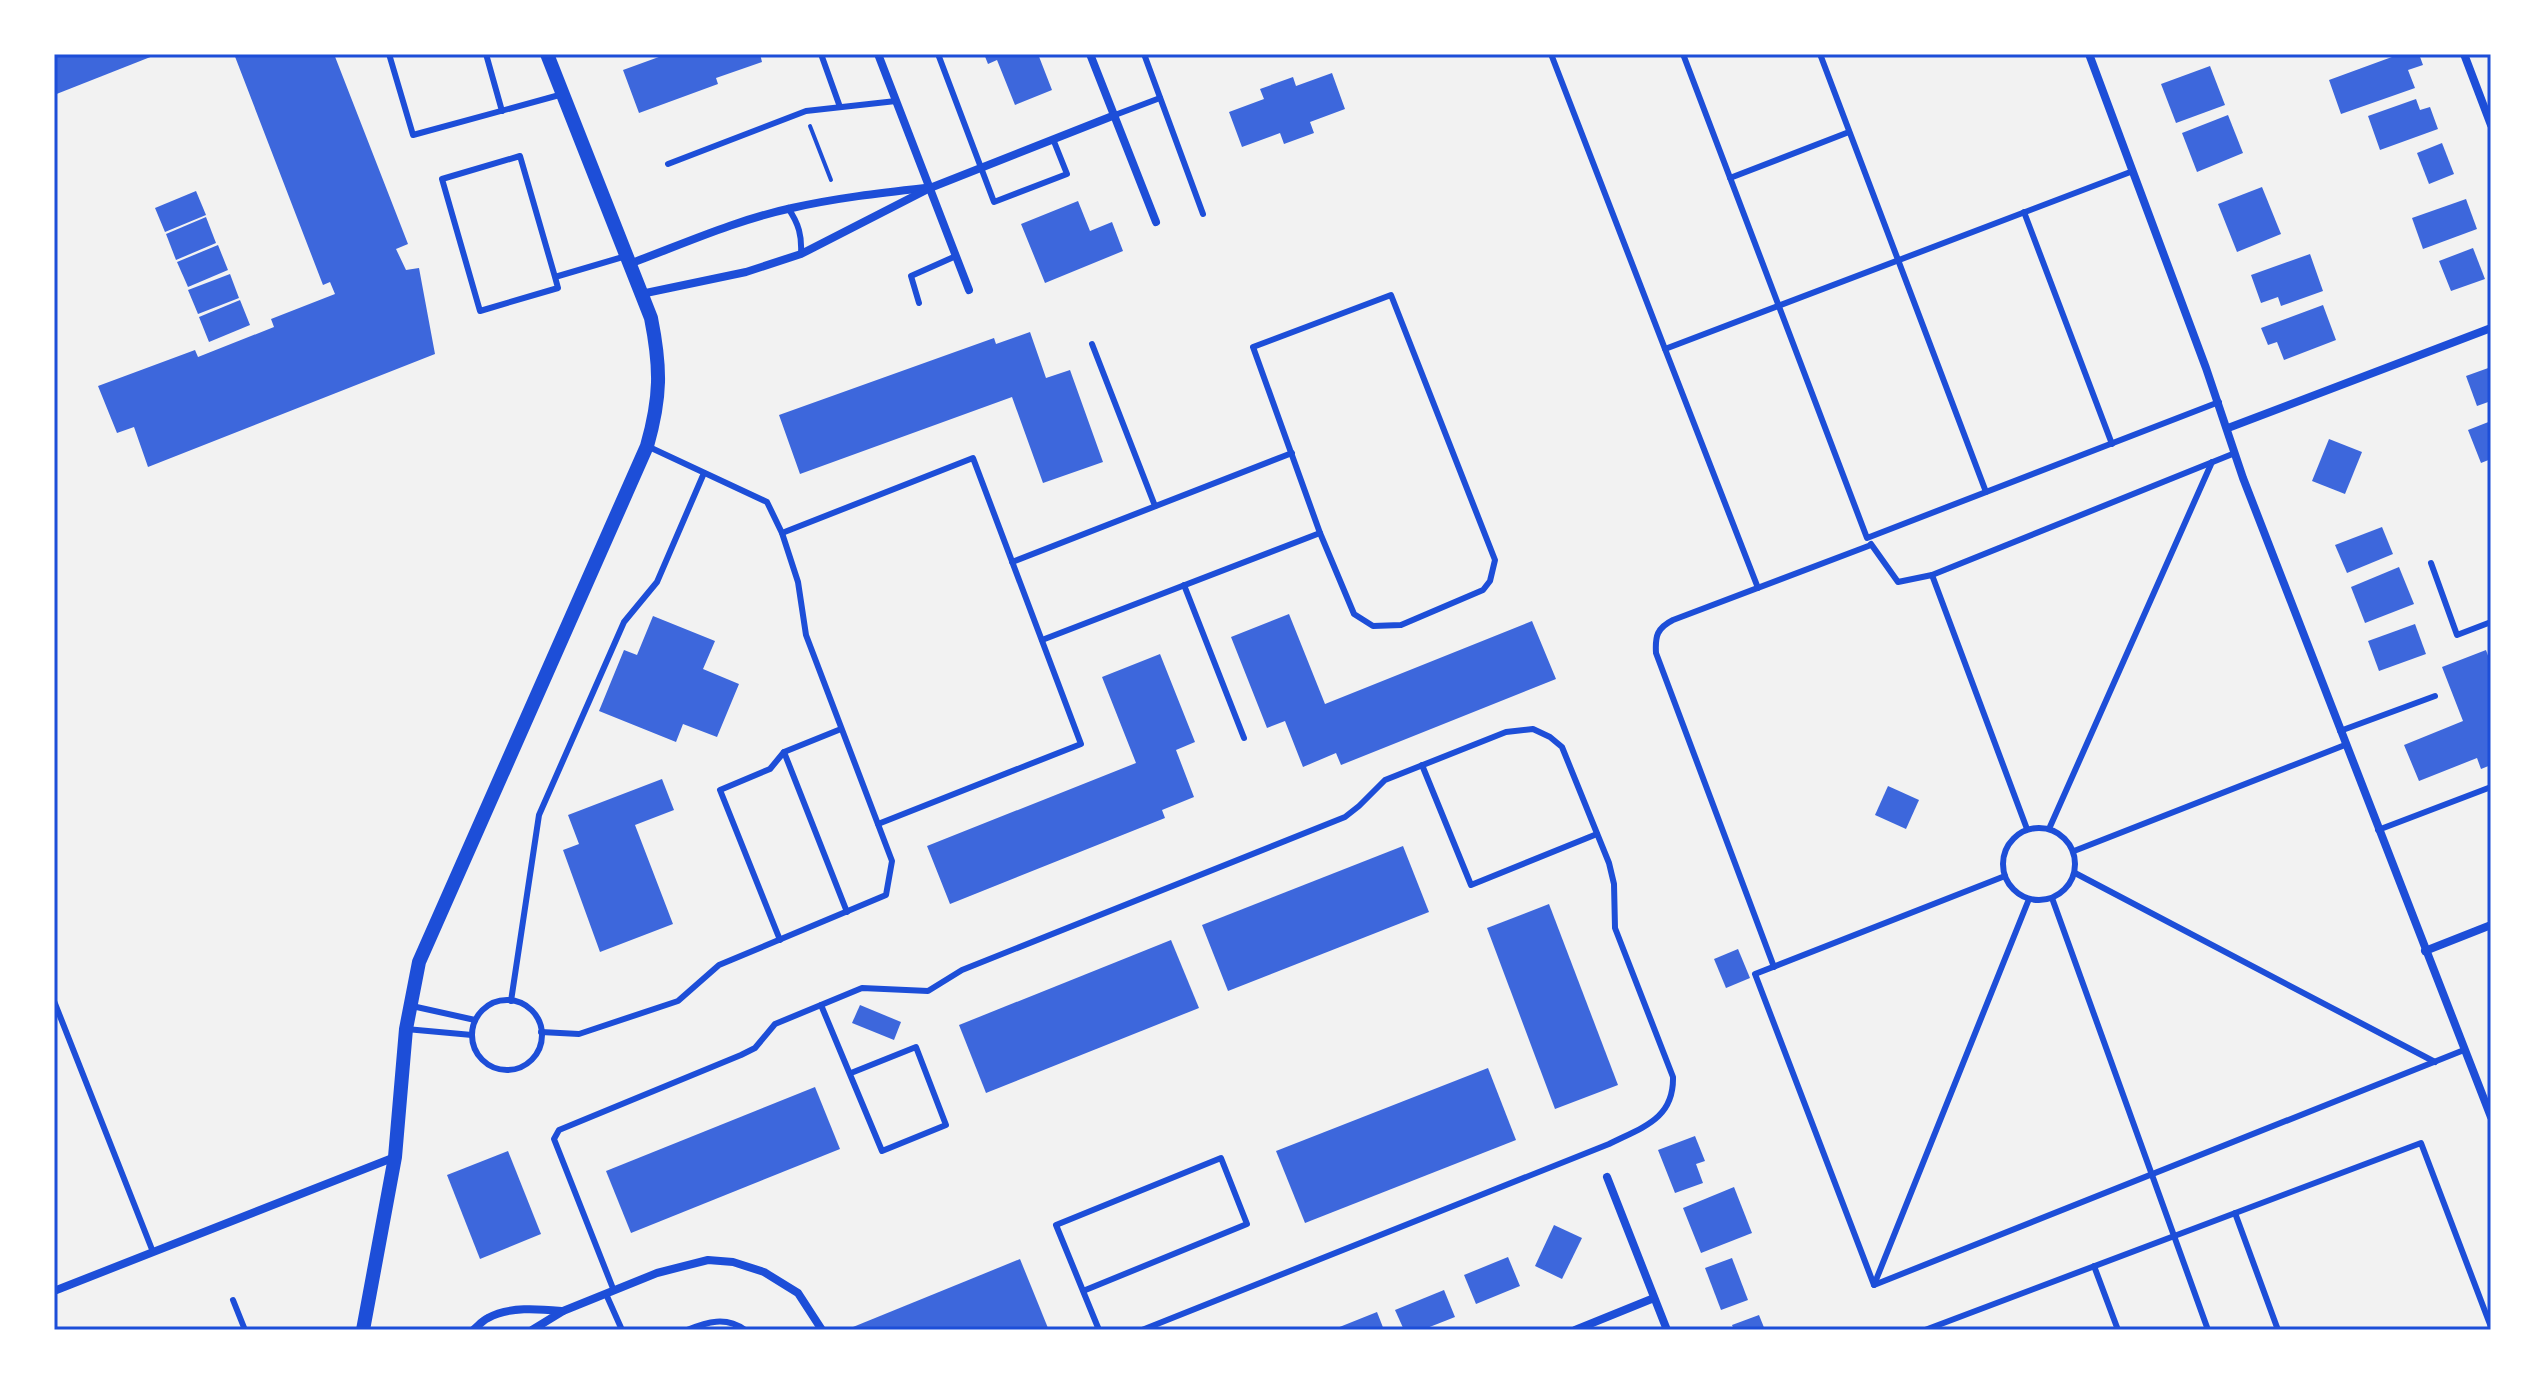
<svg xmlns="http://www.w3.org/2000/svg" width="2545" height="1384" viewBox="0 0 2545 1384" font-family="'DejaVu Sans',sans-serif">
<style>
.building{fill:#3d67dc}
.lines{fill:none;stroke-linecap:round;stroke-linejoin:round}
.path{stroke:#1d4ed8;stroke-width:4}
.service{stroke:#1d4ed8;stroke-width:6}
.minor{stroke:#1d4ed8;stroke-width:8}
.tertiary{stroke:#1d4ed8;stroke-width:14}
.neatline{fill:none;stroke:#1d4ed8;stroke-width:3}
</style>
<rect width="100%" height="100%" fill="#f2f2f2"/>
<g class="building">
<polygon points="54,54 158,54 54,95"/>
<polygon points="234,54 334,54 408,244 396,249 406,270 419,268 435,354 148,467 134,427 117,433 98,386 195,350 198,357 274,327 271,319 335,294 330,282 323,285"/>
<polygon points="667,54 760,54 762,62 716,78 718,84 639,113 623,70"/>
<polygon points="984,54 1038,54 1052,90 1015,105 997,60 988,64"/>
<polygon points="2400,54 2419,54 2423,65 2408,70 2415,88 2341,114 2329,80"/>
<polygon points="2210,66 2225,105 2176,123 2161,84"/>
<polygon points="1332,73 1345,109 1310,122 1314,133 1284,144 1280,133 1242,147 1229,112 1264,99 1260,89 1293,77 1296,86"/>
<polygon points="2416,99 2420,110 2430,107 2438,129 2380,150 2368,116"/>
<polygon points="2228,115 2243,153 2197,172 2182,133"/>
<polygon points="2442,143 2454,174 2429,184 2417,153"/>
<polygon points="2262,187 2281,234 2237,252 2218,204"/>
<polygon points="196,191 206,215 165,232 155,208"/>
<polygon points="2466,199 2477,229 2423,249 2412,218"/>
<polygon points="1078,201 1090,231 1112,222 1123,251 1045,283 1021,224"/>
<polygon points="206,217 216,243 176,260 166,234"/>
<polygon points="218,245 228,270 188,287 177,262"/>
<polygon points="2473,248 2485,279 2451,291 2439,261"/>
<polygon points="2310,254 2323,291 2281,306 2278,297 2261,303 2251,275"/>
<polygon points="230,274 239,298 198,314 188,290"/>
<polygon points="240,300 250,325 209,342 199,317"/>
<polygon points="2323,305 2336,340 2284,360 2277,342 2268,345 2261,328"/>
<polygon points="1030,332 1046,378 1070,370 1103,462 1043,483 1012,397 800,474 779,415 994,338 996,344"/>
<polygon points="2491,367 2491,401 2477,406 2466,376"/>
<polygon points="2491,421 2491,459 2481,463 2468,430"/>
<polygon points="2329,439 2362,452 2345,494 2312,481"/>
<polygon points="2382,527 2393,554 2347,573 2335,545"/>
<polygon points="2399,567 2414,604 2365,623 2351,587"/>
<polygon points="1289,614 1325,704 1532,621 1556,679 1341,765 1336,753 1303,767 1285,721 1267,728 1231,637"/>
<polygon points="653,616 715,641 703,669 739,684 717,737 683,724 676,742 599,711 624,650 637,655"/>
<polygon points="2415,624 2426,654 2379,671 2368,641"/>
<polygon points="2486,650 2491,664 2491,765 2481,769 2477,758 2419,781 2404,745 2463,721 2442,667"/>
<polygon points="1160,654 1195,742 1176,750 1194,797 1162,810 1165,818 950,904 927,846 1136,763 1102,677"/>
<polygon points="662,779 674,810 635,825 673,924 600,952 563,850 579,844 568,815"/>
<polygon points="1888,786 1919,800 1906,829 1875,815"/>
<polygon points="1403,846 1429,912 1228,991 1202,925"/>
<polygon points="1549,904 1618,1085 1555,1109 1487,928"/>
<polygon points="1171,940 1199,1008 986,1093 959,1025"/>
<polygon points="1738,949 1750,978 1726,988 1714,959"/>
<polygon points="860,1005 901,1022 894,1040 852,1023"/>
<polygon points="1488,1068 1516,1140 1305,1223 1276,1151"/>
<polygon points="815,1087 840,1149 631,1233 606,1171"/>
<polygon points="1695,1136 1705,1161 1696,1164 1703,1183 1675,1193 1658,1150"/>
<polygon points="508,1151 541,1234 480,1259 447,1175"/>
<polygon points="1734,1187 1752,1233 1701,1253 1683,1208"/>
<polygon points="1554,1225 1582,1238 1562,1279 1535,1266"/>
<polygon points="1508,1257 1520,1286 1476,1304 1464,1275"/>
<polygon points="1732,1258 1748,1300 1721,1310 1705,1268"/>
<polygon points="1020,1259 1048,1328 1042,1330 855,1330 853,1327"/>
<polygon points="1444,1290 1455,1317 1422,1330 1404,1330 1395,1310"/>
<polygon points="1377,1312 1384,1330 1332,1330"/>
<polygon points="1759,1315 1765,1330 1734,1330 1732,1325"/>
</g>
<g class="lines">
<polyline class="path" points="810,126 831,180"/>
<g class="service">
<polyline points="389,54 413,135 563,94"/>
<polyline points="486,54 502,111"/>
<polyline points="821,54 840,107"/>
<polyline points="938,54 994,202 1067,174 1053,139"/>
<polyline points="1144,54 1203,214"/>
<polyline points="1551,54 1665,349 2133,171"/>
<polyline points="1683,54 1867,538 2219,402"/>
<polyline points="1820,54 1986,492"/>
<polyline points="1115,115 1160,98"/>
<polyline points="668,164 806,111 896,101"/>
<polyline points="1730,178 1849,132"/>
<path d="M 788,208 C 799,224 802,236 801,254"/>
<polyline points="2024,212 2112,444"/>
<polyline points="555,277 558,288 480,311 442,179 520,156 555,277 626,256"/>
<polygon points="1391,295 1495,560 1490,581 1483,590 1401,625 1373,626 1354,614 1320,533 1253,347"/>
<polyline points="919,303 911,276 956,256"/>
<polyline points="1092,344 1155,506"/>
<polyline points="1665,349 1758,588"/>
<polyline points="782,533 973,458 1081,744 878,824"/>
<polyline points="1871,544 1898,582 1932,575 2235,453"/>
<polyline points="1012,562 1292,453"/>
<polyline points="2431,563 2457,635 2491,622"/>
<polyline points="1932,575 2027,829"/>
<polyline points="1184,585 1244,738"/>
<polyline points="1042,640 1320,533"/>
<polyline points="2340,731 2435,696"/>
<polyline points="784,752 847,912"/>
<polyline points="1422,765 1471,885 1597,834"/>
<circle cx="2039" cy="864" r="36"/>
<polyline points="2049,829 2212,462"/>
<polyline points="2378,830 2491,787"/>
<polyline points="2074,851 2345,745"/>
<polyline points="2075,873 2435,1062"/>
<polyline points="2005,876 1755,974 1874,1285 2464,1050"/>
<polyline points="2052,898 2208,1330"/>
<polyline points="780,940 720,790 770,769 784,752 841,729"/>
<path d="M 1774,967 L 1656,653 C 1655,636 1657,628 1673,620 L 1871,545"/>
<circle cx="507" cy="1035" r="35"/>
<polyline points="54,1001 153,1252"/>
<polyline points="511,1001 539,815 624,622 657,582 704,473"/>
<polyline points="821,1005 882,1151 946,1125 916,1047 851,1073"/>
<polyline points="412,1006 475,1020"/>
<polyline points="406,1029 472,1035"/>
<polyline points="541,1032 579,1034 678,1001 719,965 886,895 892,861 806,635 798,582 782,533 767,502 647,446"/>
<polyline points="2235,1213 2278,1330"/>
<polyline points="2094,1266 2118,1330"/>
<polyline points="1874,1285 2029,899"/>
<path d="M 614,1291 L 554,1139 L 559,1130 L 741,1055 L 755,1048 L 775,1024 L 862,988 L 928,991 L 962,970 L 1345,817 L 1359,806 L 1385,780 L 1506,732 L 1533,729 L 1550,737 L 1562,747 L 1609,863 L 1614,884 L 1615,928 L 1673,1077 C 1674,1119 1643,1127 1609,1144 L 1142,1330"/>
<polyline points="1083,1291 1247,1224 1221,1158 1056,1225 1099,1330"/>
<polyline points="606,1294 622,1330"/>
<polyline points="233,1300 245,1330"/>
<path d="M 687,1330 C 707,1322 726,1316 745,1330"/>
<polyline points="1925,1330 2421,1143 2491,1327"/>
</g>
<g class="minor">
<polyline points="878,54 969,290"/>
<polyline points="1090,54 1156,222"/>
<polyline points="2089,54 2206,368 2243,478 2491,1117"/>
<polyline points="2464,54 2491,125"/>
<path d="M 629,264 C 683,244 736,220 792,208 C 836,198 880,193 925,188"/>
<polyline points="641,294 746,272 801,254 930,188 1115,115"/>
<polyline points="2228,428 2491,328"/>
<polyline points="2425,951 2491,925"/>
<polyline points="1607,1177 1667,1330"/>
<polyline points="54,1291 395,1157"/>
<polyline points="563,1311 657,1273 708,1260 733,1262 764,1272 798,1293 822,1330"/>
<path d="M 473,1330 C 478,1326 483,1320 488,1318 C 509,1306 540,1309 563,1311 L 532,1330"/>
<polyline points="1575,1330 1654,1298"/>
</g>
<path class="tertiary" d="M 363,1330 L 395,1157 L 406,1029 L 419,962 L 647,446 C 661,397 661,368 651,318 L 547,54"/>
</g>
<rect width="2545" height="1384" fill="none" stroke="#ffffff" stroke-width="112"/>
<rect x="56" y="56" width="2433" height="1272" class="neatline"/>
</svg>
